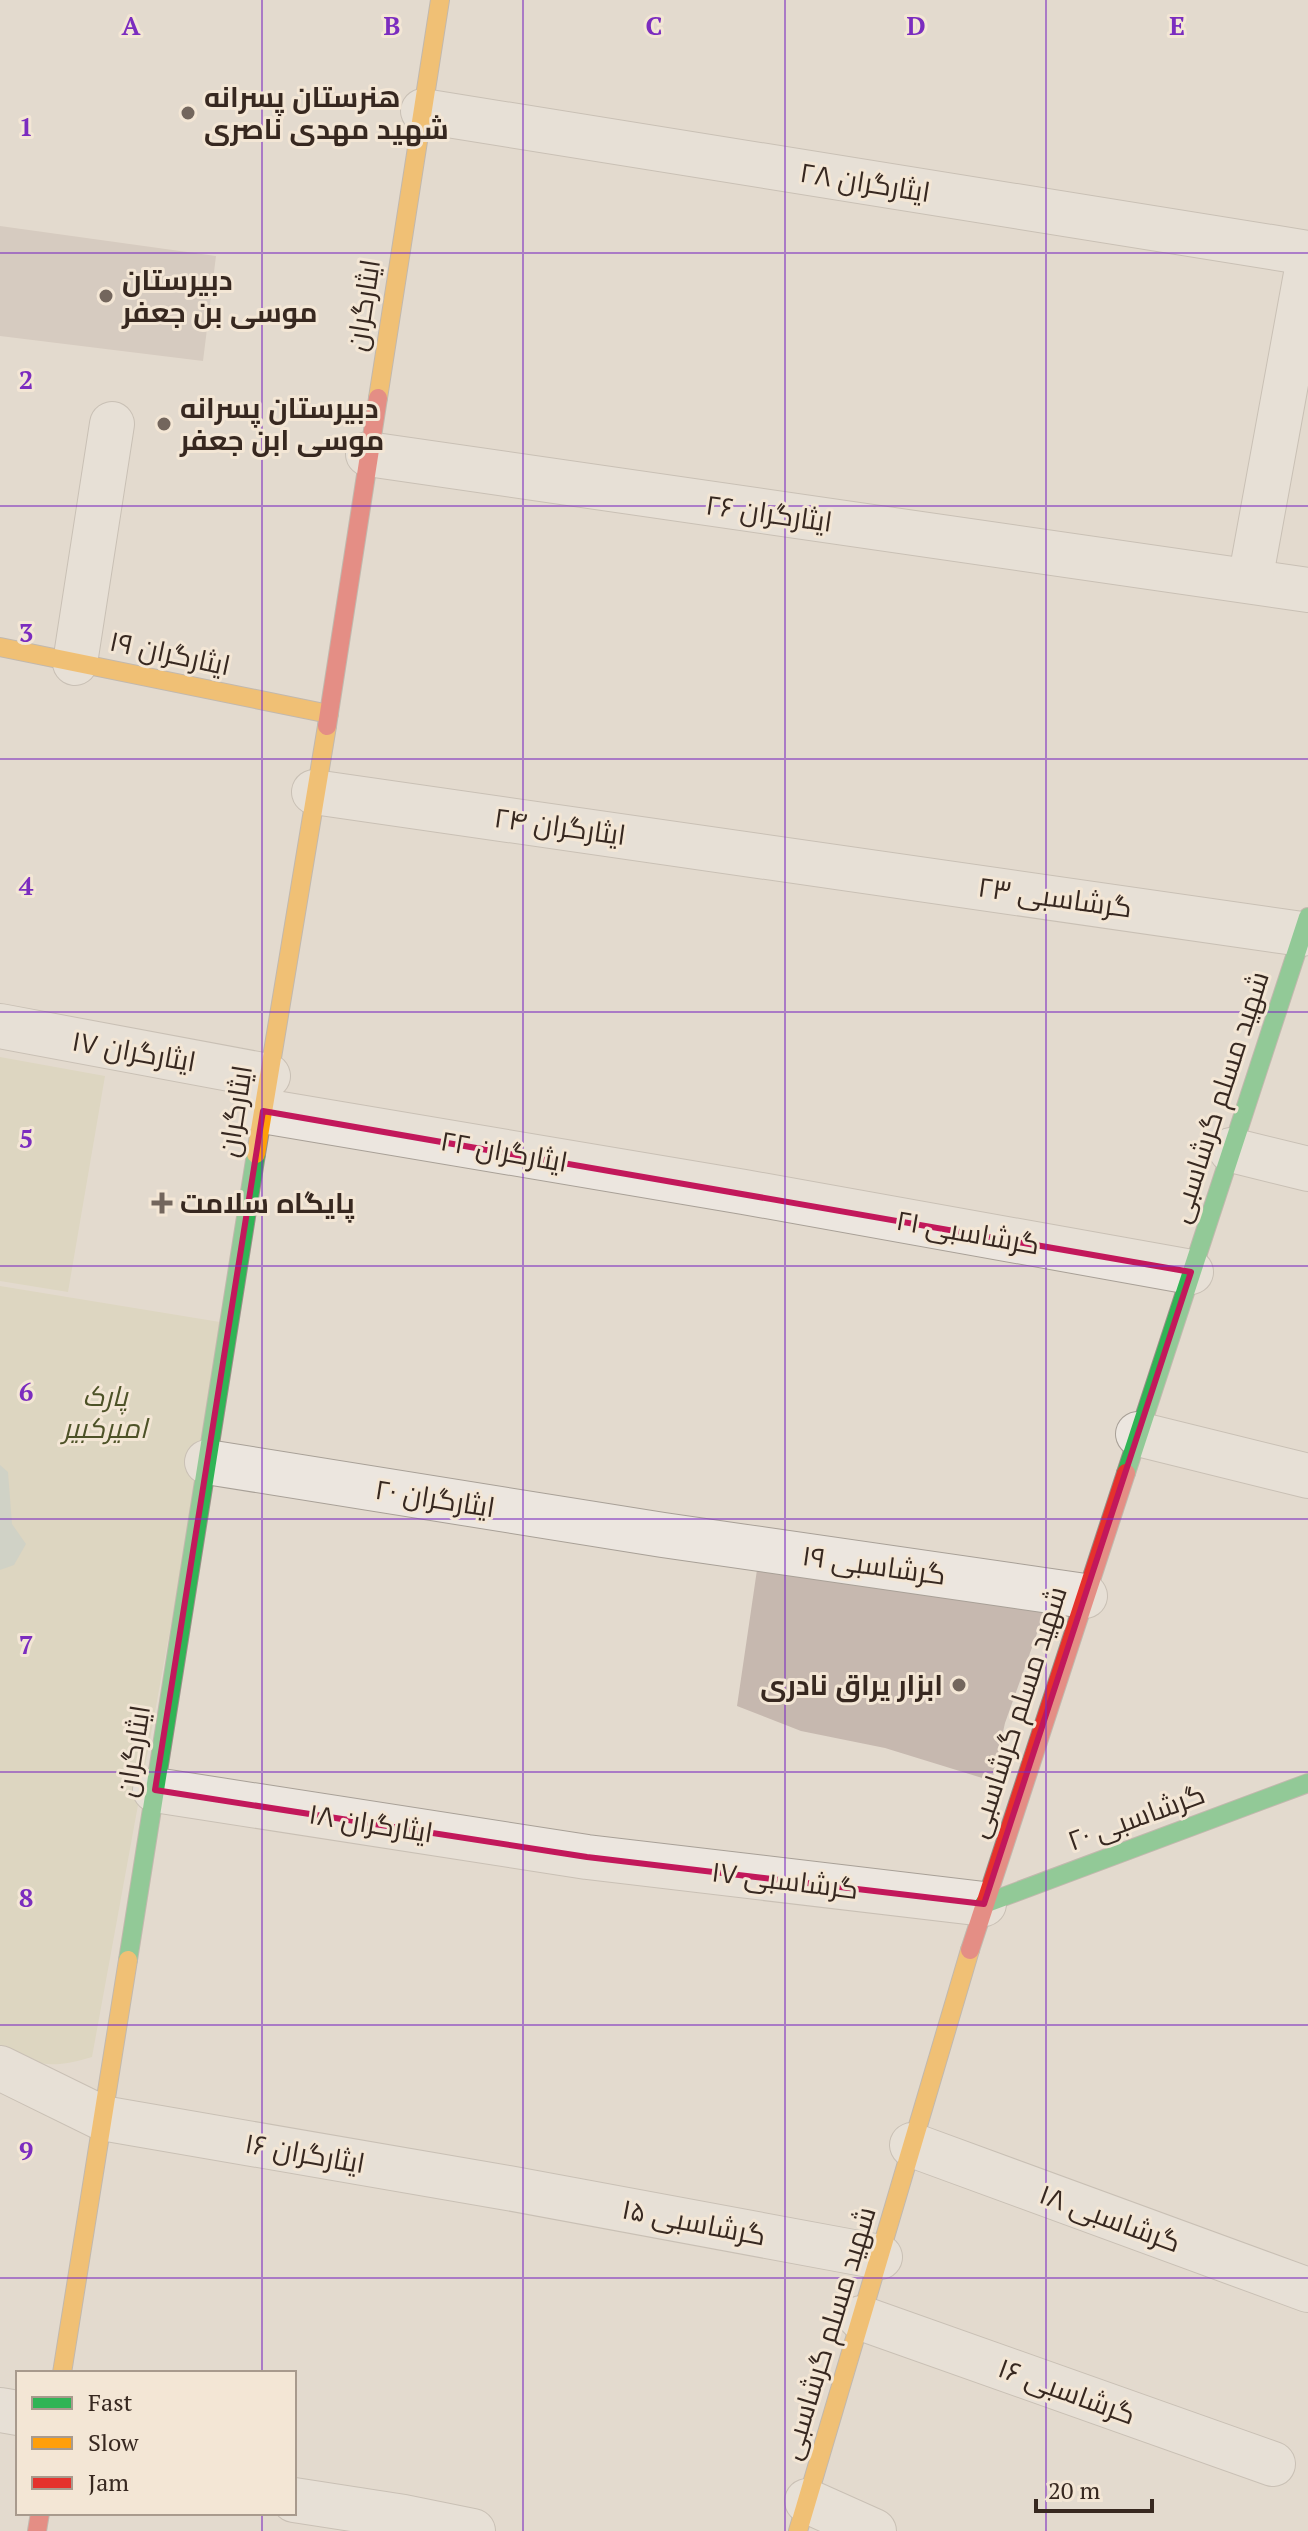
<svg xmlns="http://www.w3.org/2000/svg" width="1308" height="2531" viewBox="0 0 1308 2531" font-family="'PT Serif',Cairo,serif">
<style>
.green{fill:#d5d0b1}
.water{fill:#b9c7bc}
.building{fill:#c6b8af}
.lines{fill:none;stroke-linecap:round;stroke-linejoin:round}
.street-casing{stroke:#a8a097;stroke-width:46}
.fast-casing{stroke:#988f87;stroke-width:20}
.slow-casing{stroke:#988f87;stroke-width:20}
.jam-casing{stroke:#988f87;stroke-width:20}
.street{stroke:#ece6df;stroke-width:44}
.fast{stroke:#30b455;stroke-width:18}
.slow{stroke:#ff9f0a;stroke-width:18}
.jam{stroke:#e5322d;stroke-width:18}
.marked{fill:none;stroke:#c2185b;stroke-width:6;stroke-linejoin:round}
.grid{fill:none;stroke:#7b2cbf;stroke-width:2;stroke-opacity:0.55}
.poi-dot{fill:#73665d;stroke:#f3e6d5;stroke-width:3}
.labels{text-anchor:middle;stroke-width:6;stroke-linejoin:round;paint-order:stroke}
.poi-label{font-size:28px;font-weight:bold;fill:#372820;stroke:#f3e6d5;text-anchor:start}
.street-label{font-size:28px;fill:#372820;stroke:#f3e6d5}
.park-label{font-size:28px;font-style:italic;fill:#4d5227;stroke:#f3e6d5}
.grid-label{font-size:26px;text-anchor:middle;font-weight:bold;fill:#7b2cbf;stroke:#f3e6d5;stroke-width:6;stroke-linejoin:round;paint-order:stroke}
</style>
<rect width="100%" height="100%" fill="#e3dace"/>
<g class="green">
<polygon points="0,1057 105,1076 68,1292 0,1281"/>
<path d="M 0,1286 L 226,1323 L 92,2057 C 48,2070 41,2065 0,2047 Z"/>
</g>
<polygon class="water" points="0,1465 8,1472 12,1524 26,1544 14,1565 0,1570"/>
<g class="building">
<polygon points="0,226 216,256 203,361 0,336"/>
<polygon points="758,1563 1046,1608 1005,1723 992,1781 885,1748 801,1731 737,1706"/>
</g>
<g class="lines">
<defs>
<g id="street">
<polyline points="423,111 1308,253"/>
<polyline points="368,454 1308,590"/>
<polyline points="1250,581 1308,263"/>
<polyline points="75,663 112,424"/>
<polyline points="314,792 1302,934"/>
<polyline points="0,1026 268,1076"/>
<polyline points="263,1111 744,1192 1191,1272"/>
<polyline points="1231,1150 1308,1169"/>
<polyline points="1138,1434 1308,1476"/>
<polyline points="207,1462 663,1535 1085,1596"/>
<polyline points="155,1790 587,1857 984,1904"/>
<polyline points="0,2068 102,2118 508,2188 880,2257"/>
<polyline points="912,2145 1308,2290"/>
<polyline points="861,2318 1273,2464"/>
<polyline points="0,2410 18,2413"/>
<polyline points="294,2500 404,2517 473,2531"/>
<polyline points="807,2501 874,2531"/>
</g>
<g id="fast">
<polyline points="1126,1473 1308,917"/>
<polyline points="984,1904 1308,1783"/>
<polyline points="128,1960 256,1154"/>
</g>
<g id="slow">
<polyline points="378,398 440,0"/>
<polyline points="0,647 329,714"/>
<polyline points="256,1154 327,726"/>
<polyline points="62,2373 128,1960"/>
<polyline points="798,2531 970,1950"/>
</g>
<g id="jam">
<polyline points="327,726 378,398"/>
<polyline points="970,1950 1126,1473"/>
<polyline points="37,2531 40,2513"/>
</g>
</defs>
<use href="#street" class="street-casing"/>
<use href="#fast" class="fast-casing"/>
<use href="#slow" class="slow-casing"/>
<use href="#jam" class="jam-casing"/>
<use href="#street" class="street"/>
<use href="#fast" class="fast"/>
<use href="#slow" class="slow"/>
<use href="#jam" class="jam"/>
</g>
<path d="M0 0H1308V2531H0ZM 263,1111 L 1191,1272 L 984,1904 L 587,1857 L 155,1790 Z" fill="#e3dace" fill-opacity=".55" fill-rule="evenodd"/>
<path class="marked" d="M 263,1111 L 1191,1272 L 984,1904 L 587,1857 L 155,1790 Z"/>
<path class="grid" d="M 262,0 L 262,2373M 523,0 L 523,2531M 785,0 L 785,2531M 1046,0 L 1046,2531M 0,253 L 1308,253M 0,506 L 1308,506M 0,759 L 1308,759M 0,1012 L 1308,1012M 0,1266 L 1308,1266M 0,1519 L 1308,1519M 0,1772 L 1308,1772M 0,2025 L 1308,2025M 0,2278 L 1308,2278M 262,2513 L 262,2531"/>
<g class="poi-dot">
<circle cx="188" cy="113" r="8"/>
<circle cx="106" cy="296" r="8"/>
<circle cx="164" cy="424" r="8"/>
<path d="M158 1191h8v8h8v8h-8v8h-8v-8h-8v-8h8z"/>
<circle cx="959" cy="1685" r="8"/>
</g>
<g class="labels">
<g class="poi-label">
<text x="204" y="107">هنرستان پسرانه<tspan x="204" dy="32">شهید مهدی ناصری</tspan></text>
<text x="122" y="290">دبیرستان<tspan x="122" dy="32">موسی بن جعفر</tspan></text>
<text x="180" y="418">دبیرستان پسرانه<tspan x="180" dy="32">موسی ابن جعفر</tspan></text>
<text x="180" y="1213">پایگاه سلامت</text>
<text x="943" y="1695" text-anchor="end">ابزار یراق نادری</text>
</g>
<g class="street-label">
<text transform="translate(865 182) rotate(9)" y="10">ایثارگران ۲۸</text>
<text transform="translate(363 305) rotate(-81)" y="10">ایثارگران</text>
<text transform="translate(769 513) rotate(8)" y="10">ایثارگران ۲۶</text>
<text transform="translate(170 653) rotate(12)" y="10">ایثارگران ۱۹</text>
<text transform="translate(560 826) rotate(8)" y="10">ایثارگران ۲۴</text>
<text transform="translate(1055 897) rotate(8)" y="10">گرشاسبی ۲۳</text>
<text transform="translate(134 1051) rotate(10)" y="10">ایثارگران ۱۷</text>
<text transform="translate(1219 1097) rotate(-72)" y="10">شهید مسلم گرشاسبی</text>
<text transform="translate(235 1111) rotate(-81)" y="10">ایثارگران</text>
<text transform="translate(504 1151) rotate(10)" y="10">ایثارگران ۲۲</text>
<text transform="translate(968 1232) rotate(10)" y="10">گرشاسبی ۲۱</text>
<text transform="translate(435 1498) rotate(9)" y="10">ایثارگران ۲۰</text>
<text transform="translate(874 1565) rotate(8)" y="10">گرشاسبی ۱۹</text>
<text transform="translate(1017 1712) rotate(-72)" y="10">شهید مسلم گرشاسبی</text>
<text transform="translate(133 1751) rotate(-81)" y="10">ایثارگران</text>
<text transform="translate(1136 1817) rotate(-20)" y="10">گرشاسبی ۲۰</text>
<text transform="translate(371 1823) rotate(9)" y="10">ایثارگران ۱۸</text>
<text transform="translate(785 1880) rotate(7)" y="10">گرشاسبی ۱۷</text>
<text transform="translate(305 2153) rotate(10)" y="10">ایثارگران ۱۶</text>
<text transform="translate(1110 2218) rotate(20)" y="10">گرشاسبی ۱۸</text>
<text transform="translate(694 2222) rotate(11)" y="10">گرشاسبی ۱۵</text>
<text transform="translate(828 2333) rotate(-73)" y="10">شهید مسلم گرشاسبی</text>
<text transform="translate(1067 2391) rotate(20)" y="10">گرشاسبی ۱۶</text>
</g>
<g class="park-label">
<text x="105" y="1406">پارک<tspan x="105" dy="32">امیرکبیر</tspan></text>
</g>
</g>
<g class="grid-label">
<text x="131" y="35">A</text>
<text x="392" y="35">B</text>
<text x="654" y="35">C</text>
<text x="916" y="35">D</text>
<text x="1177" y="35">E</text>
<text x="26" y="136">1</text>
<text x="26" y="389">2</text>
<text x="26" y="642">3</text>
<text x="26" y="895">4</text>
<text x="26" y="1148">5</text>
<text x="26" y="1401">6</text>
<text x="26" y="1654">7</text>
<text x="26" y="1907">8</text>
<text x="26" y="2160">9</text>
</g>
<rect x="16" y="2371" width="280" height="144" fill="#f3e6d5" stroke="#a89a8d" stroke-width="2"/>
<rect x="32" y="2397" width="40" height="12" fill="#30b455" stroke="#a89a8d" stroke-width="2"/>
<text x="88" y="2411" font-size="24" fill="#372820">Fast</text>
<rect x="32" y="2437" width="40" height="12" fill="#ff9f0a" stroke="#a89a8d" stroke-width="2"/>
<text x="88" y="2451" font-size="24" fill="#372820">Slow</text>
<rect x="32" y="2477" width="40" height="12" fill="#e5322d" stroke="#a89a8d" stroke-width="2"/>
<text x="88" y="2491" font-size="24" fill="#372820">Jam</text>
<path d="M1036 2499v12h116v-12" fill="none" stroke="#372820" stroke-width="4"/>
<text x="1048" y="2499" font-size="24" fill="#372820" stroke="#f3e6d5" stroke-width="6" paint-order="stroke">20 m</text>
</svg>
